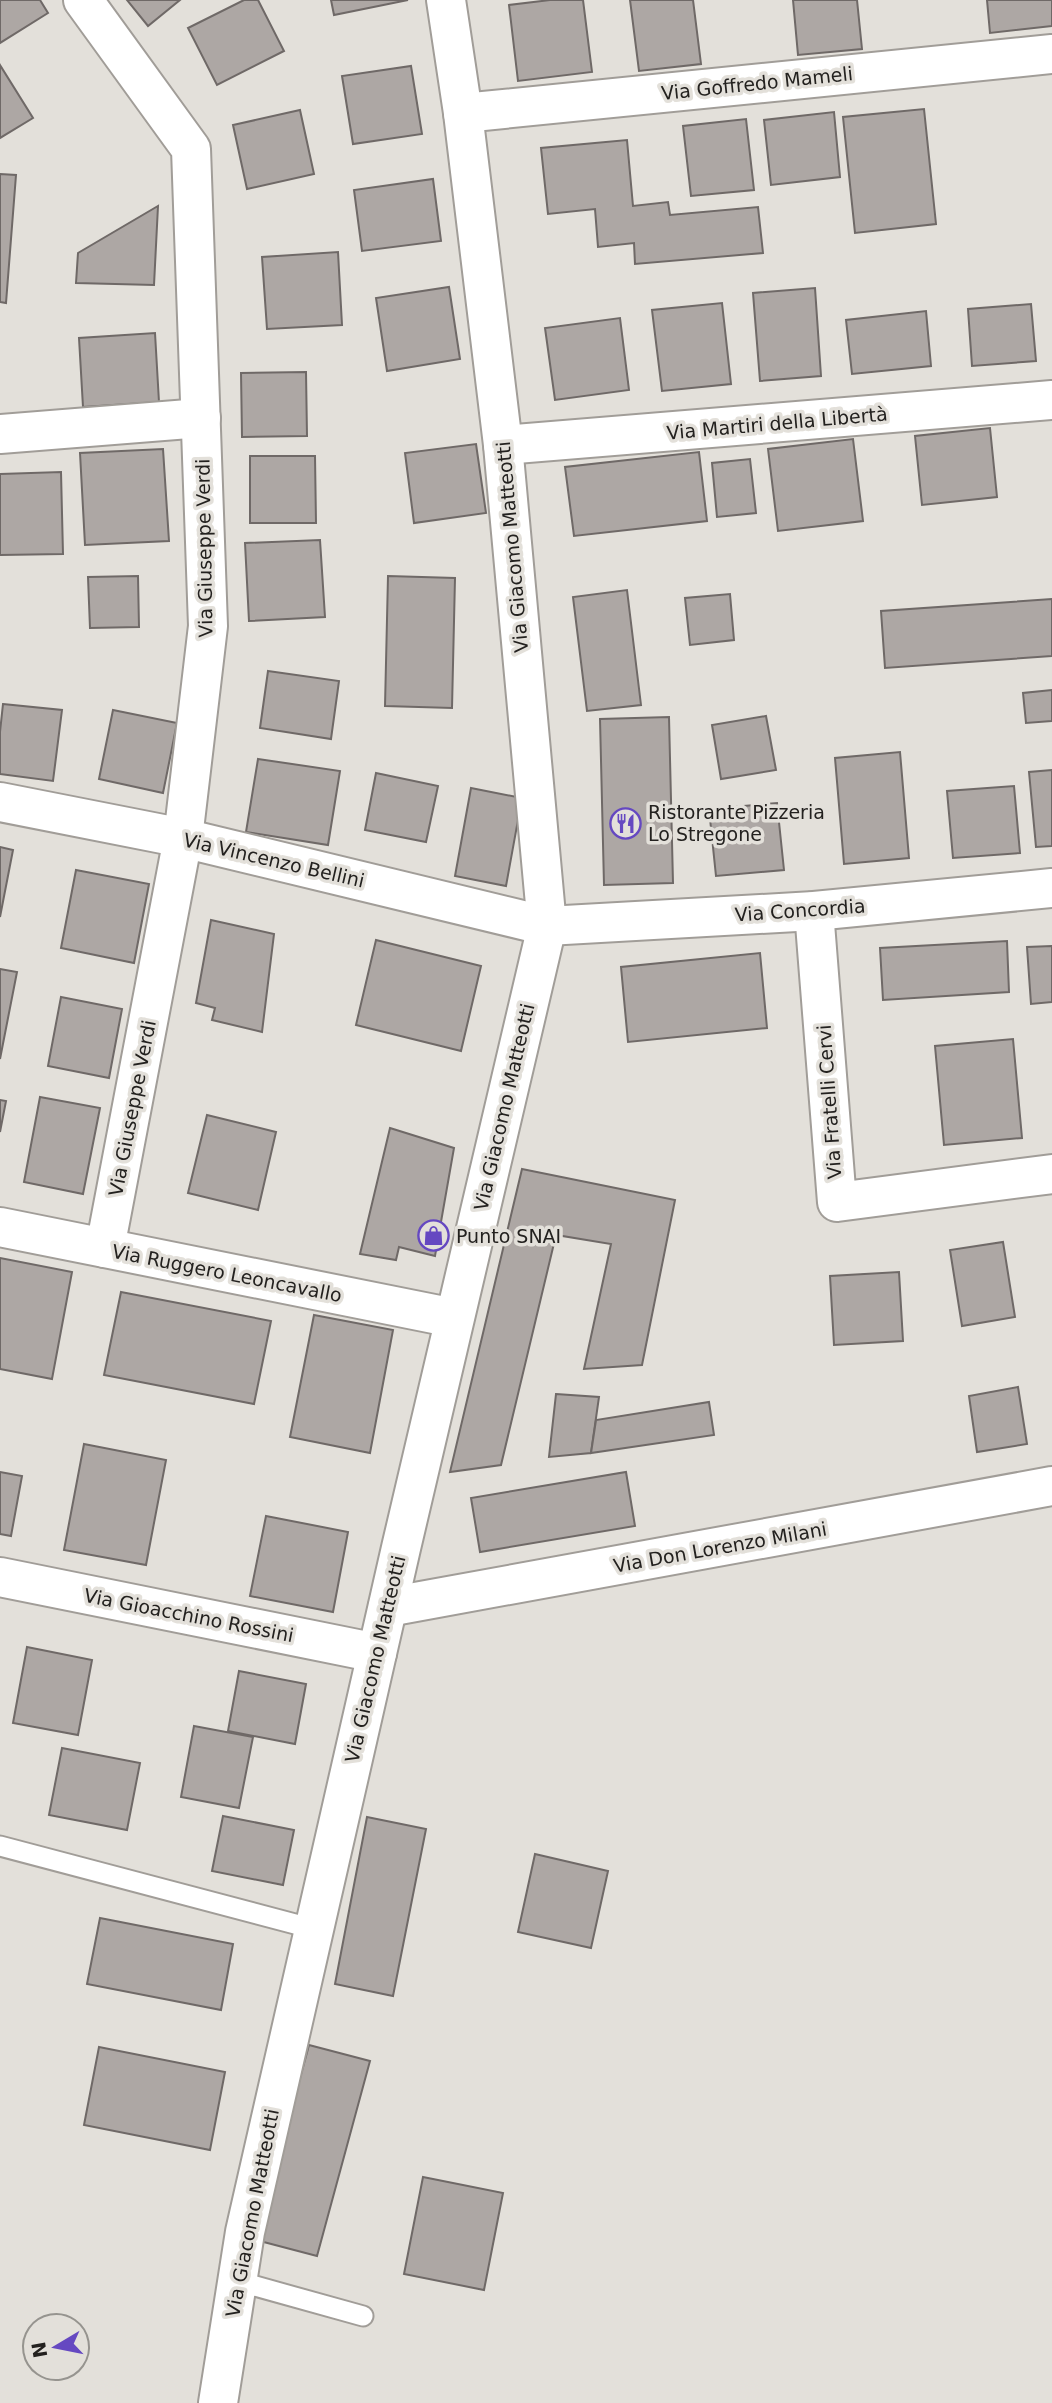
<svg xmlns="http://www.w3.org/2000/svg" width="1052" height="2403" viewBox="0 0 1052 2403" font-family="'DejaVu Sans',sans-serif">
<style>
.building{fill:#ada7a4;stroke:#6f6967;stroke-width:2}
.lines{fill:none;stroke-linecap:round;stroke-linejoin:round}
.service-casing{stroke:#a19d98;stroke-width:23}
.minor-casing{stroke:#a19d98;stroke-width:42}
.service{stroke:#fff;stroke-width:19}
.minor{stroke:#fff;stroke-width:38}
.labels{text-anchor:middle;stroke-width:7;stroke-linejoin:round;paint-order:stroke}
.street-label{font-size:19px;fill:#23211f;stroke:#e3e0da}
.poi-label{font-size:19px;fill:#23211f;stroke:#e3e0da;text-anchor:start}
</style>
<rect width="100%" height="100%" fill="#e3e0da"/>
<g class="building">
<polygon points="0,0 40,0 48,13 0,43"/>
<polygon points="127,0 180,0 148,26"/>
<polygon points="244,0 258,0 284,51 217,85 188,28"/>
<polygon points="331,0 408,0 334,15"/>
<polygon points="550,0 583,0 592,72 518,81 509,5"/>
<polygon points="630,0 693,0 701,64 639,71"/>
<polygon points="793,0 857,0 862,49 798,55"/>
<polygon points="987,0 1052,0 1052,26 990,33"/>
<polygon points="0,65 33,118 0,138"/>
<polygon points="411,66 422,134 353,144 342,76"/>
<polygon points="924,109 936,224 855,233 843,117"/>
<polygon points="300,110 314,174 247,189 233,125"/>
<polygon points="834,112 840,177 771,185 764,120"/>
<polygon points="746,119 754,190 691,196 683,126"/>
<polygon points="627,140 633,206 668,202 670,215 758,207 763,253 635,264 634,243 598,247 595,209 548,214 541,148"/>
<polygon points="0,174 16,175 6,303 0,302"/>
<polygon points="433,179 441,241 362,251 354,190"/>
<polygon points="158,206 154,285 76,283 78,253"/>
<polygon points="338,252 342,325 267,329 262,257"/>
<polygon points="449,287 460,359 387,371 376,298"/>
<polygon points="815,288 821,376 760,381 753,293"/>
<polygon points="722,303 731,384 662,391 652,310"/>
<polygon points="1031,304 1036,361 972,366 968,309"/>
<polygon points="926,311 931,366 852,374 846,320"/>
<polygon points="620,318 629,390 555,400 545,328"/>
<polygon points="155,333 159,402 83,407 79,338"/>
<polygon points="306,372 307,436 242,437 241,373"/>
<polygon points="990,428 997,497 922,505 915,436"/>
<polygon points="853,439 863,521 778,531 768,449"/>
<polygon points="476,444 486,513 414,523 405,453"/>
<polygon points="163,449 169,541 85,545 80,453"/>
<polygon points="699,452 707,521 574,536 565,467"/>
<polygon points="250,456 315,456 316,523 250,523"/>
<polygon points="750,459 756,513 717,517 712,463"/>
<polygon points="61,472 63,554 0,555 0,474"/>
<polygon points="320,540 325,617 249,621 245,543"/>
<polygon points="138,576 139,627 90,628 88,577"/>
<polygon points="388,576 455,578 452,708 385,706"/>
<polygon points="627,590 641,705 587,711 573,597"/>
<polygon points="730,594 734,640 690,645 685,598"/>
<polygon points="1052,599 1052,656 885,668 881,611"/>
<polygon points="268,671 339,681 331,739 260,728"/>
<polygon points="1052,690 1052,721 1026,723 1023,693"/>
<polygon points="3,704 62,710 53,781 0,774 0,732"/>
<polygon points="113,710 177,723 163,793 99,779"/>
<polygon points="766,716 776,770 721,779 712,725"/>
<polygon points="669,717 673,883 604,885 600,719"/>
<polygon points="900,752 909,858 844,864 835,758"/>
<polygon points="258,759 340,771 328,845 246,832"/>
<polygon points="1052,770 1052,846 1036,847 1029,772"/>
<polygon points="376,773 438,786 426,842 365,830"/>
<polygon points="1014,786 1020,853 953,858 947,791"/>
<polygon points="471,788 522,798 506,886 455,876"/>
<polygon points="777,803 784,870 716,876 709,809"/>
<polygon points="0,847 13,850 0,917"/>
<polygon points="76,870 149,884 134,963 61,948"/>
<polygon points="211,920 274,934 262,1032 212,1020 215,1008 196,1003"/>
<polygon points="376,940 481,966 461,1051 356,1025"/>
<polygon points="1007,941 1009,992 883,1000 880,948"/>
<polygon points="1052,946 1052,1002 1031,1004 1027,947"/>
<polygon points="760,953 767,1028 628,1042 621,967"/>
<polygon points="0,969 17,972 0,1059"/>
<polygon points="61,997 122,1009 109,1078 48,1066"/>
<polygon points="1013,1039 1022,1138 944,1145 935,1046"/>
<polygon points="40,1097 100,1108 83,1194 24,1182"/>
<polygon points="0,1100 6,1101 0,1132"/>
<polygon points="207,1115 276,1132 258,1210 188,1193"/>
<polygon points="390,1128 454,1148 435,1256 399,1247 396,1260 360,1254"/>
<polygon points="522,1169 675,1200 642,1365 584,1369 611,1244 556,1235 501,1465 450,1472"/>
<polygon points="1003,1242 1015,1317 962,1326 950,1250"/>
<polygon points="0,1258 72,1272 52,1379 0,1369"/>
<polygon points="899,1272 903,1341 834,1345 830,1276"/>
<polygon points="121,1292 271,1321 254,1404 104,1375"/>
<polygon points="314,1315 393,1330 370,1453 290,1437"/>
<polygon points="1018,1387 1027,1444 977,1452 969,1396"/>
<polygon points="556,1394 599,1397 591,1453 549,1457"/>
<polygon points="709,1402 714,1435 591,1453 596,1420"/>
<polygon points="84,1444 166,1460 146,1565 64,1550"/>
<polygon points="0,1472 22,1476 11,1536 0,1534"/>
<polygon points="626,1472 635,1526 480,1552 471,1498"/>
<polygon points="266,1516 348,1532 333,1612 250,1596"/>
<polygon points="27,1647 92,1660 78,1735 13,1723"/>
<polygon points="239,1671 306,1684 295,1744 228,1731"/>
<polygon points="194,1726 253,1737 239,1808 181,1797"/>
<polygon points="62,1748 140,1763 127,1830 49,1815"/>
<polygon points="223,1816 294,1830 283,1885 212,1871"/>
<polygon points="367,1817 426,1829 393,1996 335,1984"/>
<polygon points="535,1854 608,1871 591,1948 518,1932"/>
<polygon points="100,1918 233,1944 221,2010 87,1984"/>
<polygon points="309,2045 370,2061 317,2256 256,2240"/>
<polygon points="99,2047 225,2072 210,2150 84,2125"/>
<polygon points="423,2177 503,2193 484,2290 404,2274"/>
</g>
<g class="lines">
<defs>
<g id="service">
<polyline points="0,1846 314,1929"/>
<polyline points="237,2281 363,2316"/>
</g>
<g id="minor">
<polyline points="83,0 191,149 208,626 183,838 105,1248"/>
<polyline points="463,113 1052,54"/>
<polyline points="0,434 201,418"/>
<polyline points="503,445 1052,400"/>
<polyline points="0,802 183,838 547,926 814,911 1052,888"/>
<polyline points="814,911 837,1202 1052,1174"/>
<polyline points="0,1227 454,1318"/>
<polyline points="0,1577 377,1653"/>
<polyline points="388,1607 1052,1486"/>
<polyline points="218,2403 245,2232 401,1548 547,926 503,445 463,113 446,0"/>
</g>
</defs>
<use href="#service" class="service-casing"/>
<use href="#minor" class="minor-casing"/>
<use href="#service" class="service"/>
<use href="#minor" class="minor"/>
</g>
<defs>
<symbol id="restaurant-ring" viewBox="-11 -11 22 22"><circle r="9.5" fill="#e3e0da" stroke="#6548c1" stroke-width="1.5"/><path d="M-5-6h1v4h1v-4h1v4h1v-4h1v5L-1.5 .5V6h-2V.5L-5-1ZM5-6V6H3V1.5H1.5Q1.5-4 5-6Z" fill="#6548c1"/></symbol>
<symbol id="shop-ring" viewBox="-11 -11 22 22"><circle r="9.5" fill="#e3e0da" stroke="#6548c1" stroke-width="1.5"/><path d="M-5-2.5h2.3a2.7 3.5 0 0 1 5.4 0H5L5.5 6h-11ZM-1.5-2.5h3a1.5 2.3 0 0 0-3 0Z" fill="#6548c1"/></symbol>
</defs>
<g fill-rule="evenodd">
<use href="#restaurant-ring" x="608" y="806" width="35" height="35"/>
<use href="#shop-ring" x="416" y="1218" width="35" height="35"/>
</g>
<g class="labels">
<g class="street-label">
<text transform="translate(757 83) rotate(-6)" y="7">Via Goffredo Mameli</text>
<text transform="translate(777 423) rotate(-5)" y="7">Via Martiri della Libertà</text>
<text transform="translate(512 547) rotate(-95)" y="7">Via Giacomo Matteotti</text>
<text transform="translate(204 548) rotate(-91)" y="7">Via Giuseppe Verdi</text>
<text transform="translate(274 860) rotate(13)" y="7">Via Vincenzo Bellini</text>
<text transform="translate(800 910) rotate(-4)" y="7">Via Concordia</text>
<text transform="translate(829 1102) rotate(-94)" y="7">Via Fratelli Cervi</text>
<text transform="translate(504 1107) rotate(-77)" y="7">Via Giacomo Matteotti</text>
<text transform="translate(132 1108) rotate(-79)" y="7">Via Giuseppe Verdi</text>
<text transform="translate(227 1273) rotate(11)" y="7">Via Ruggero Leoncavallo</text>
<text transform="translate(720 1547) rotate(-10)" y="7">Via Don Lorenzo Milani</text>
<text transform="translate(189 1615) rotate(11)" y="7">Via Gioacchino Rossini</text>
<text transform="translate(375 1659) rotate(-77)" y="7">Via Giacomo Matteotti</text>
<text transform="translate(252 2213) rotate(-79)" y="7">Via Giacomo Matteotti</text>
</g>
<g class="poi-label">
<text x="648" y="819">Ristorante Pizzeria<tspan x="648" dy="22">Lo Stregone</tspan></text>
<text x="456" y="1243">Punto SNAI</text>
</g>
</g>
<g transform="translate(56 2347) rotate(260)"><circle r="33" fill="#e3e0da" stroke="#96948f" stroke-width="2"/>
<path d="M0-5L12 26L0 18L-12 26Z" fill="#6548c1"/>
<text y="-10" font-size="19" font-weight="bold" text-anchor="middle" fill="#23211f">N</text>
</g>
</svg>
